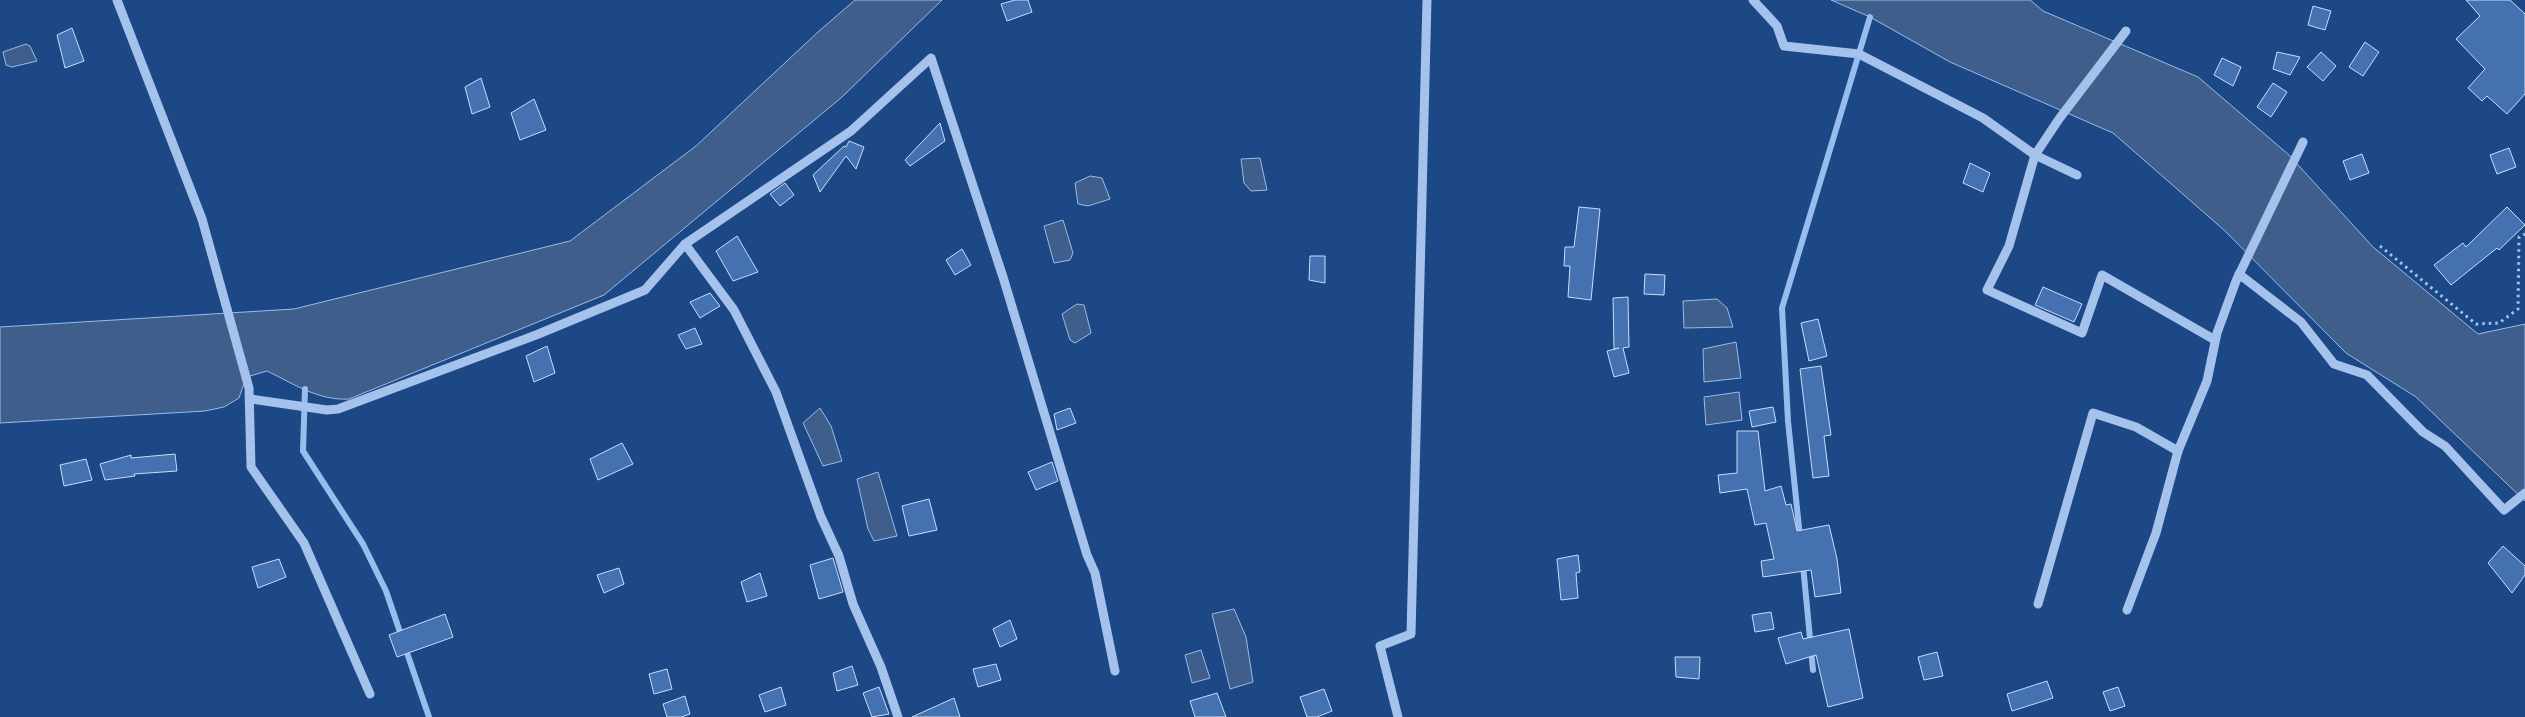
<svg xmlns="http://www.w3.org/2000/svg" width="2525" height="717" viewBox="0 0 2525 717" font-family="'Asap Condensed',sans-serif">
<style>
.water{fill:#3f5e8c;stroke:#97bded}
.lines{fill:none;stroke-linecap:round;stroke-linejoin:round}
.stream{stroke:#97bded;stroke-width:6}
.building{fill:#4471af;stroke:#c9ddf8}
.path{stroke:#a4c2eb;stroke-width:3;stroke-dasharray:2.5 4;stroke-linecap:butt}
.minor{stroke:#a4c2eb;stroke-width:9}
</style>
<rect width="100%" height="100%" fill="#1c4886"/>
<g class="water">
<path d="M 855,0 L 942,0 L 842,97 L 604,295 L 349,399 C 319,401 294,384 267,371 L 250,376 L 243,386 L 239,398 L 224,407 L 205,411 L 0,423 L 0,327 L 294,309 L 570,241 L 696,146 L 818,32 Z"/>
<polygon points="1831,0 2030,0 2043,11 2198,77 2289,155 2373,247 2478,334 2525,324 2525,501 2416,397 2346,353 2224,230 2113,133 1950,62 1870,17"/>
<polygon points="26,44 30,46 37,61 12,67 6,65 3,52"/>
<polygon points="1260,158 1267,190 1251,191 1244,183 1241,159"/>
<polygon points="1090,176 1102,178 1110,199 1088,206 1078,204 1075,183"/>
<polygon points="1063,220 1073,253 1070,260 1054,263 1044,226"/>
<polygon points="1717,299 1727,308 1733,327 1684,328 1683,301"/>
<polygon points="1077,304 1084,305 1091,333 1075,343 1070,340 1062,314"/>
<polygon points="1736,342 1741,378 1704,382 1703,349"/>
<polygon points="1739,392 1742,420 1706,425 1704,397"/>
<polygon points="820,408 831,426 842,461 823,466 803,423"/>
<polygon points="878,472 897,536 874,541 868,529 857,479"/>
<polygon points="1234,609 1246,637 1253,682 1230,689 1212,614"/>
<polygon points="1201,650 1210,678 1192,683 1185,655"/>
</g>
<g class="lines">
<g class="stream">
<polyline points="305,389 303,451 363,544 386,591 402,638"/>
<polyline points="1800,537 1788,421 1782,308 1870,17"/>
<polyline points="1803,565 1813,670"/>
<polyline points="405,647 429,717"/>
</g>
</g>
<g class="building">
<polygon points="1015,0 1028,0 1032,12 1007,21 1001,4"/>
<polygon points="2466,0 2510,0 2525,14 2525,94 2507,114 2487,96 2482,101 2468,88 2485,69 2456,39 2480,16"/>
<polygon points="2313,6 2331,11 2325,30 2308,25"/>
<polygon points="72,28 84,61 65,68 57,35"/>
<polygon points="2365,42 2379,52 2363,76 2349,67"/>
<polygon points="2277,52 2300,57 2290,75 2273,69"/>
<polygon points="2321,52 2336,66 2323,81 2307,67"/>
<polygon points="2222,58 2241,67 2233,86 2214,75"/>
<polygon points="481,78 490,107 472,114 465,87"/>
<polygon points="2273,83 2287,92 2271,117 2257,107"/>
<polygon points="534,99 546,130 520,140 511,113"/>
<polygon points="940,123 945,141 910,166 905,160"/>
<polygon points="849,141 864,147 856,169 846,156 820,192 813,175 844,146 846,147"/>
<polygon points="2509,148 2516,167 2497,174 2490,155"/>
<polygon points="2362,154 2369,173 2350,180 2343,161"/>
<polygon points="1970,163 1990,173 1983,192 1963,183"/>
<polygon points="785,183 794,195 780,206 770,194"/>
<polygon points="1579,207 1600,209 1591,300 1568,297 1570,266 1564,266 1565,247 1574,247"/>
<polygon points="2507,207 2525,225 2499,250 2497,248 2451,285 2434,265 2463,243 2466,247"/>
<polygon points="737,236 758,272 733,281 716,251"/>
<polygon points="962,249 971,265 955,275 946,260"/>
<polygon points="1310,256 1325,256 1325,283 1309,280"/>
<polygon points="1645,274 1665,275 1664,295 1644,294"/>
<polygon points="2043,287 2082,304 2074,322 2035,305"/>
<polygon points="710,293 720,306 700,318 690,302"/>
<polygon points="1628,297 1629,347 1623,348 1629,373 1614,377 1607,351 1619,348 1614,349 1613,298"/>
<polygon points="1818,319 1827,356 1809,361 1801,323"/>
<polygon points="695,328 702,344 686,349 678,335"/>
<polygon points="547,346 555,373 534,382 526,356"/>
<polygon points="1821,366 1831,435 1824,436 1829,476 1813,478 1800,369"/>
<polygon points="1773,407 1776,422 1752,427 1749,411"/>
<polygon points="1070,408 1076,423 1057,430 1054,414"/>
<polygon points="1737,431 1758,431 1765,491 1781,486 1786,505 1791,504 1797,531 1829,525 1837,559 1841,593 1815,597 1811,570 1763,577 1761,561 1774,559 1766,523 1755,525 1747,489 1720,493 1718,475 1737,473"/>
<polygon points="622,443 633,464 598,480 590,459"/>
<polygon points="175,454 177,471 134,474 135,476 105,480 100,464 131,455 131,458"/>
<polygon points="86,459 92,480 64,486 60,465"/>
<polygon points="1052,462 1058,481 1036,490 1028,472"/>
<polygon points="929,499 937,530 909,536 902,506"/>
<polygon points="2503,546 2525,566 2525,575 2512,593 2488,563"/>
<polygon points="1578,555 1580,572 1576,573 1578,598 1561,600 1557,559"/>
<polygon points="833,558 843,592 819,599 810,565"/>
<polygon points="279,559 286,577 258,588 252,567"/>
<polygon points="619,568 624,584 604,593 597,575"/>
<polygon points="760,573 767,596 747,602 741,582"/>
<polygon points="1771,612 1774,629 1755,632 1752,615"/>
<polygon points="445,614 453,637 397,657 389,635"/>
<polygon points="1010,620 1017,639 1000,647 993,629"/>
<polygon points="1849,629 1863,698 1828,707 1816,655 1786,664 1778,638 1801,632 1803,639"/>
<polygon points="1937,652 1943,676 1924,680 1918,657"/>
<polygon points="1675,657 1700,657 1699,679 1676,677"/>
<polygon points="996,664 1001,680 978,687 973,669"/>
<polygon points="852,666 858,685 837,691 833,673"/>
<polygon points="667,669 672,689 654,694 649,674"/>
<polygon points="2047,681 2053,698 2012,711 2007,694"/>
<polygon points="781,687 786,705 765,712 759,695"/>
<polygon points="879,687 889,714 872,717 863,693"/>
<polygon points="2118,687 2125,706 2110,711 2103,692"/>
<polygon points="1324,689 1332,711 1317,717 1307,717 1300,697"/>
<polygon points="1217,693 1226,717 1195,717 1190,701"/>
<polygon points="685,696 690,714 681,717 667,717 663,704"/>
<polygon points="954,698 960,717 912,717"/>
</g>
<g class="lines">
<polyline class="path" points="2380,246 2476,324 2499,323 2518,309 2519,237 2525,234"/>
<g class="minor">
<polyline points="117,0 202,219 249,388 251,467 304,543 370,694"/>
<polyline points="1753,0 1777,26 1784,46 1859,54 1983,118 2035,155 2077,175"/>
<polyline points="2126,31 2059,119 2035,155 2009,246 1987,290 2082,333 2102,275 2215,340"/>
<polyline points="685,244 734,310 776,392 821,517 839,556 853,604 881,667 898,717"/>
<polyline points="2239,274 2301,322 2334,364 2367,375 2423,432 2445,446 2504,510 2525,493"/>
<polyline points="251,399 327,410 338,409 536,335 645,290 685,244 851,131 931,58 1003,277 1087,555 1095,573 1115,671"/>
<polyline points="2038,604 2093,413 2136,427 2178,451"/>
<polyline points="2127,610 2156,533 2178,451 2207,381 2217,333 2236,281 2303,142"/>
<polyline points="1398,717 1380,646 1411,634 1427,0"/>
</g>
</g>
</svg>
